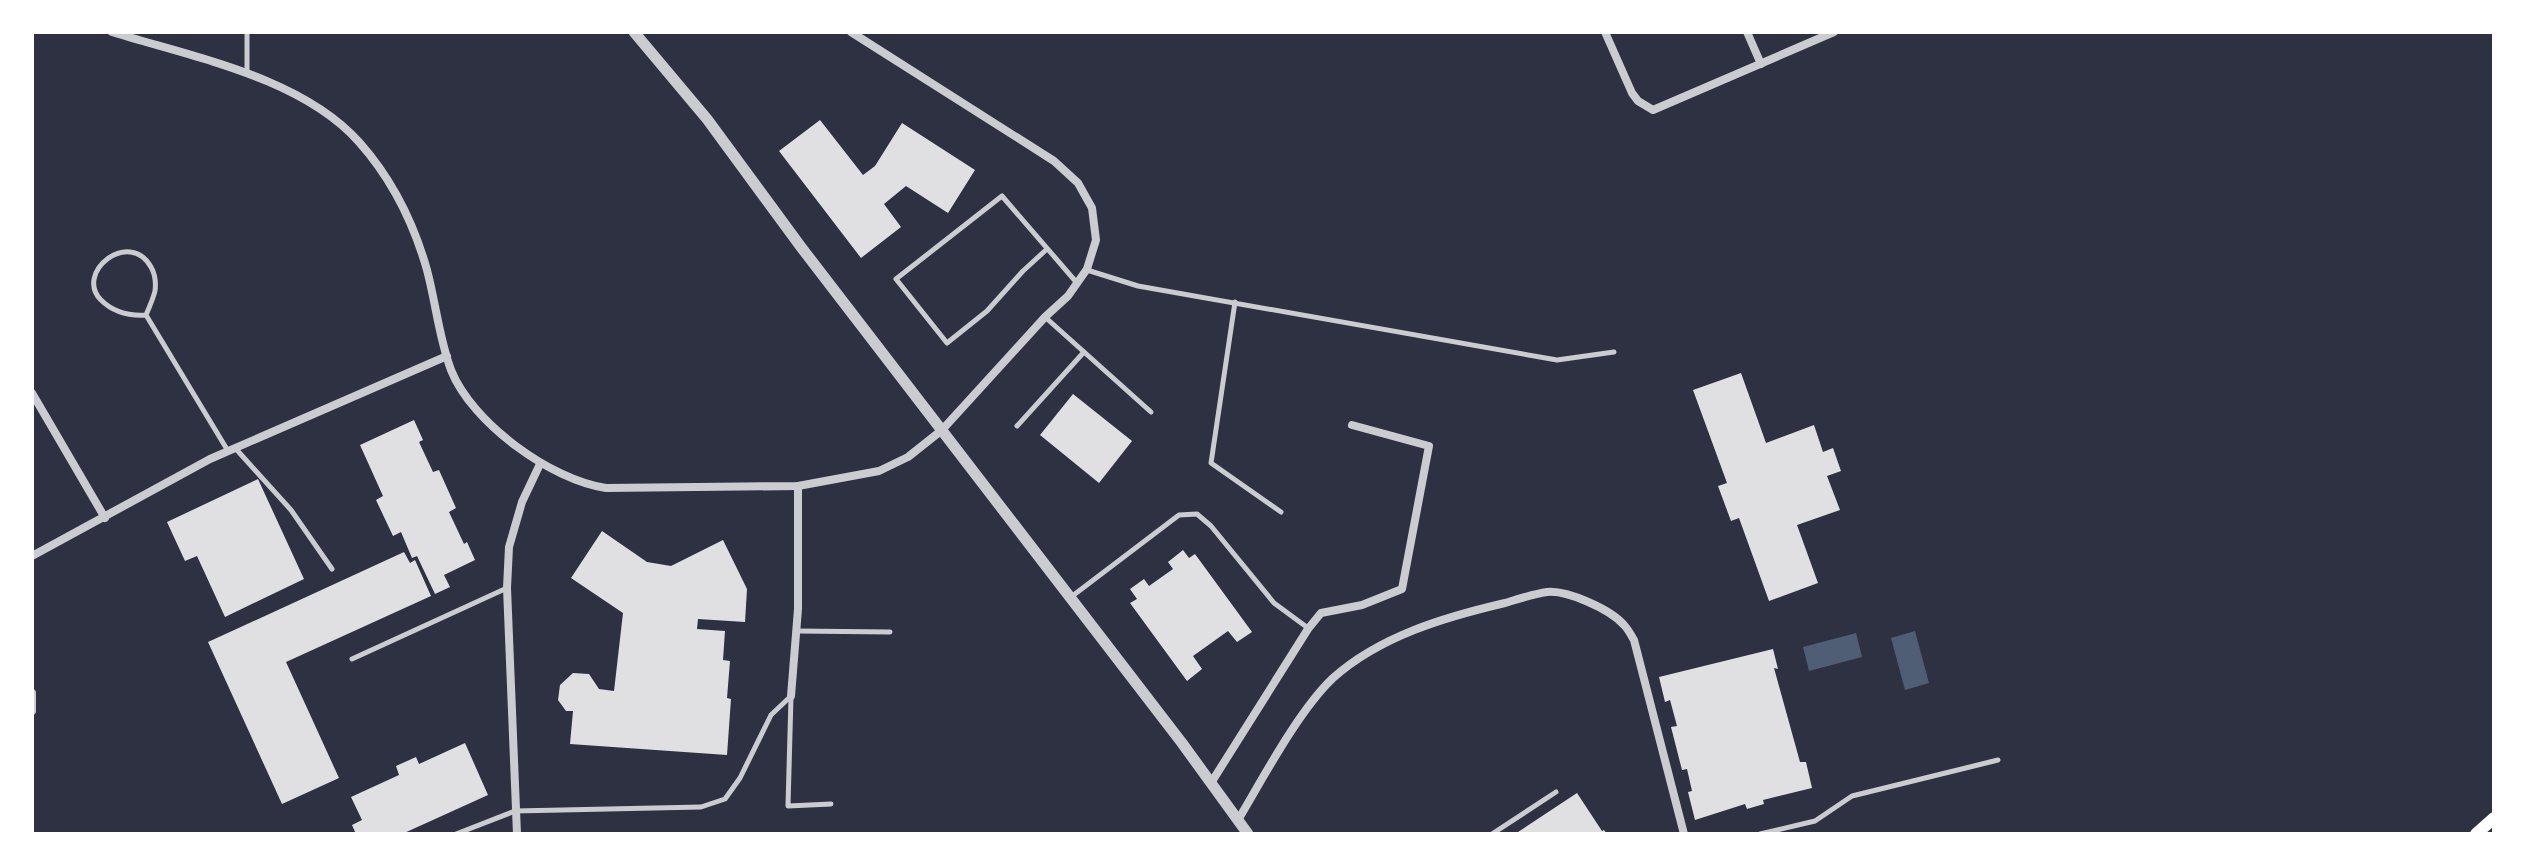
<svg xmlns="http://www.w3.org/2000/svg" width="2526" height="866" viewBox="0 0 2526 866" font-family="Cabin,sans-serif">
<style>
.water{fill:#4f5d75}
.building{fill:#e0e0e3}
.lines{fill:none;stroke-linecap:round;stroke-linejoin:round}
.service{stroke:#caccd0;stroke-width:5}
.minor{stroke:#caccd0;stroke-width:8}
.tertiary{stroke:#caccd0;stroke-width:11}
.secondary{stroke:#fff;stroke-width:12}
</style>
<rect width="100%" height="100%" fill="#2d3142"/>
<g class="water">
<polygon points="1915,631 1929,683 1905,690 1891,638"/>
<polygon points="1856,633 1862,657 1809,671 1803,647"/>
</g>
<g class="building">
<polygon points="820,120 863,175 875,166 902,123 975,170 948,213 906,186 884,204 901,227 861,258 779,151"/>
<polygon points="1741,373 1766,443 1814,425 1823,452 1833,448 1841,471 1827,476 1840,510 1797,525 1818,583 1769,601 1739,518 1731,521 1718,486 1727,483 1693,390"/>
<polygon points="1073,394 1132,441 1099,483 1040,435"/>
<polygon points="414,420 423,440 419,442 433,472 439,470 456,508 449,512 464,544 467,542 475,560 444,575 450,587 435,594 417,556 412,558 401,532 393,536 376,500 383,496 360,445"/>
<polygon points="258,479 304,579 225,617 197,556 185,561 167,522"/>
<polygon points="602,531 647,562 671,566 723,540 747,589 745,622 698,619 697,629 725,631 723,660 730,661 727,698 731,699 727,755 570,744 573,711 566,711 558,700 560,685 573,673 589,674 599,689 614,691 623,613 571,578"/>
<polygon points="1183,550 1189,558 1195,554 1252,632 1237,642 1228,631 1193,656 1202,669 1187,681 1130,603 1137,599 1130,589 1144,579 1149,586 1173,569 1168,562"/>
<polygon points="404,552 410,563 415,560 431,596 286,662 339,778 282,804 208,642"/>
<polygon points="1773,649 1778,669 1774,668 1800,762 1806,762 1812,788 1763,800 1764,804 1747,809 1745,804 1695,820 1688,792 1692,791 1687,769 1682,770 1671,727 1677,726 1670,700 1665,702 1659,677"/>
<polygon points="465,743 488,795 402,834 356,834 352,825 362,820 351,797 399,775 396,766 416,757 419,764"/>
<polygon points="1577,793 1602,831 1604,830 1607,834 1515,834"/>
</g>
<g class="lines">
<g class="service">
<polyline points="247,32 247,73"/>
<polyline points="1047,249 1023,271 987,311 947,343 896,279 1002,196 1077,283"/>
<polyline points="1087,270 1138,286 1557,360 1614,352"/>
<polyline points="1235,302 1211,463 1281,512"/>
<path d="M 146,315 C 129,316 114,313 101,300 C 74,273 129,228 151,267 C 155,274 156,283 155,291 C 153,299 149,308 146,315 L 228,451"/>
<polyline points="1045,317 1151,412"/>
<polyline points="1017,426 1084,352"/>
<polyline points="236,449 291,510 332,569"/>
<polyline points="1071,597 1179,515 1197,514 1211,526 1274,603 1308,628"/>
<polyline points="797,631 890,632"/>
<polyline points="352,659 507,588"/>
<polyline points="791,697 788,806 831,804"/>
<polyline points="456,834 515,811 701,807 725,799 740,778 771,715 791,696"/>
<polyline points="1492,834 1556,792"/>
<polyline points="1760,834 1815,821 1852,796 1998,760"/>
</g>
<g class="minor">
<path d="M 112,32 C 192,57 301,77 359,142 C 391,178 414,224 427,270 C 436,304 439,338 451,370 C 472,423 551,480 606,488 L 798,486 L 879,471 L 908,457 L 942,430 L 1045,317 L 1068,296 L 1087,269 L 1096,240 L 1092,208 L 1078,183 L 1054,161 L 851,32"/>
<polyline points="1605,32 1632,93 1638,101 1653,110 1834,32"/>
<polyline points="1747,32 1761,64"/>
<polyline points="32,393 105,518"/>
<polyline points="32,556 210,459 447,356"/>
<polyline points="32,693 32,711"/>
<polyline points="791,696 798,609 798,486"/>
<polyline points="1211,783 1308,629 1321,613 1362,605 1402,589 1429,446 1352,425"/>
<path d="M 1238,820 C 1263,778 1299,710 1333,678 C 1380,636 1445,617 1505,603 C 1518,599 1533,594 1547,592 C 1567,590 1610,609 1624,625 C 1628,629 1631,635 1634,640 L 1684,834"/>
<polyline points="517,834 507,588 509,547 522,502 540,464"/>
</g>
<polyline class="tertiary" points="634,32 707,119 801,247 1182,743 1248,834"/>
<polyline class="secondary" points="2476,834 2494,818"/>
</g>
<rect width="2526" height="866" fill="none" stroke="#ffffff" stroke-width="68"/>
</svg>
